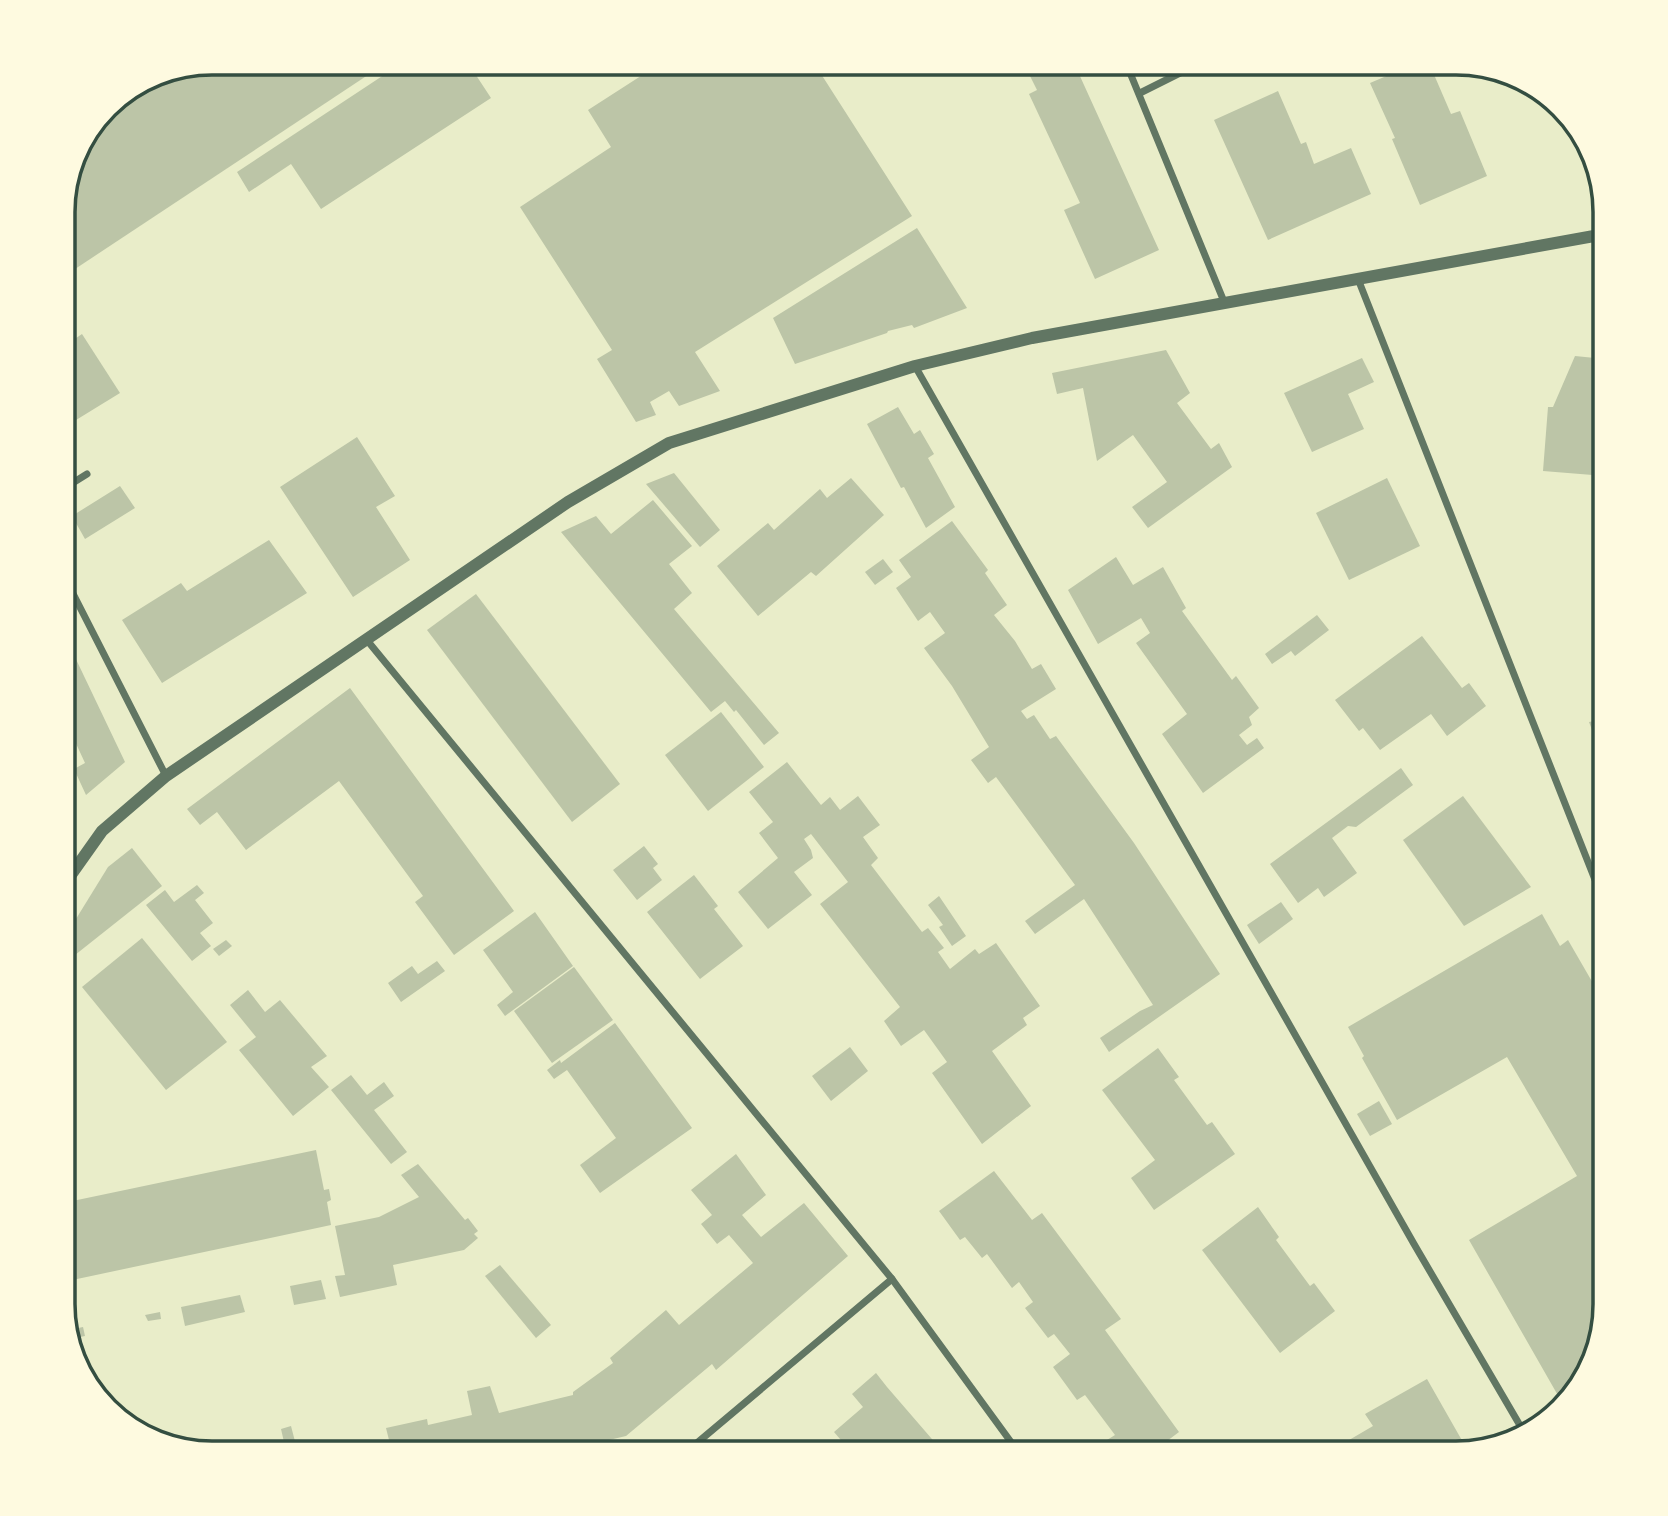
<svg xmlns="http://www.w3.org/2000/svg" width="1668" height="1516" viewBox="0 0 1668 1516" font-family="Roboto,sans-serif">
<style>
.building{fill:#bcc5a7}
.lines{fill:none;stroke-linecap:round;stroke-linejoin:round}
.minor{stroke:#617663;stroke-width:7}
.tertiary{stroke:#617663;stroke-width:12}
.rim{fill:none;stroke:#344e41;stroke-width:3.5}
</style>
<rect width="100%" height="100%" fill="#e9edc9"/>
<g class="building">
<polygon points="212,63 386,63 63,277 63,202 79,146 113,100 155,74"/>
<polygon points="402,63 468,63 491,98 321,209 291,164 249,192 237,172"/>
<polygon points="661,63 814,63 912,216 695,352 720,391 679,406 669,391 650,402 656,415 636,422 597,359 612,350 520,207 611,147 588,110"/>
<polygon points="1010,63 1074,63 1159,250 1095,279 1064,210 1080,203 1029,94 1037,90 1027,70 1016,74"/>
<polygon points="1417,63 1429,63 1451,114 1460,111 1487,176 1420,205 1392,139 1395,138 1370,83"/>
<polygon points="1278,91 1301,144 1306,142 1314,164 1351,148 1371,194 1268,240 1214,120"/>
<polygon points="917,228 967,308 914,328 912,325 888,331 887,333 795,364 773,318"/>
<polygon points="82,334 120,393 63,428 63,347"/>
<polygon points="1166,350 1190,393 1177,403 1211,449 1219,443 1232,467 1148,528 1132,507 1167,482 1133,435 1097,461 1083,388 1057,394 1052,373"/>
<polygon points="1575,356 1605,359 1605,476 1543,471 1548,407 1553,407"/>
<polygon points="1362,358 1374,382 1348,394 1364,429 1312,452 1284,393"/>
<polygon points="898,407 914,434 920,430 934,454 928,458 955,507 926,528 904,487 901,488 867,424"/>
<polygon points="357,437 395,496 376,507 410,560 353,597 280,487"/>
<polygon points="674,473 720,530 700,547 646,484"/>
<polygon points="851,478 884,515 816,576 811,572 758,616 717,566 768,523 774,530 820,489 827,498"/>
<polygon points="1387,478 1420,546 1349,580 1316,513"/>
<polygon points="120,486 135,508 85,539 72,516"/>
<polygon points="653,500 692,546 669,564 692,593 674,609 779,733 764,745 736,710 734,712 725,701 711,712 561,532 596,516 611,534"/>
<polygon points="952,521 988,570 985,573 1007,605 994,615 1015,641 1032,669 1041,664 1056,689 1021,711 1027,719 1034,715 1050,739 1056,736 1134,843 1220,974 1109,1052 1100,1038 1140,1011 1153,1005 1084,899 1035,934 1025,921 1075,885 996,777 988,783 971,760 989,747 952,686 924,648 945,633 930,612 918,621 896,588 911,577 899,560"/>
<polygon points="269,540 307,593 162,683 122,620 181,583 187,591"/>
<polygon points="1116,557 1133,585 1163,567 1186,608 1182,611 1232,680 1236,676 1259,708 1249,717 1252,725 1239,735 1247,745 1257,738 1264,748 1203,793 1162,734 1187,714 1136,643 1150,633 1141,618 1098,644 1068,590"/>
<polygon points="883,559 893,572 875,585 865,572"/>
<polygon points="476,594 620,784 572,822 427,630"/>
<polygon points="1317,615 1329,630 1295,656 1291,651 1272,664 1265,654"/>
<polygon points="63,632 125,762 86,795 74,769 85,763 73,737 63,742"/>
<polygon points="1422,636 1462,688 1469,683 1486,706 1447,736 1431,714 1380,750 1363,728 1359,731 1335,700"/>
<polygon points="350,688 514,911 454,955 415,902 423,896 339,781 246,850 217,812 200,825 187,809"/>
<polygon points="721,712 764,767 708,811 665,755"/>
<polygon points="1605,719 1605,763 1589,722"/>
<polygon points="787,762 821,805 830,797 840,810 858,796 880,825 863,837 878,858 871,865 922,932 928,928 944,948 938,952 950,969 975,949 979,954 996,943 1040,1006 1023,1018 1027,1025 992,1051 1031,1106 982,1144 932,1073 947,1062 924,1030 901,1046 884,1021 900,1007 820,904 848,882 811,834 804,839 811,850 813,858 794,872 812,895 768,929 738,892 778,858 759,833 773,822 749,792"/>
<polygon points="1401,768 1413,785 1356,827 1348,826 1332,838 1357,873 1324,897 1318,888 1298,903 1270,864"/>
<polygon points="1463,796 1531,887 1464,926 1403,840"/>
<polygon points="644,846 658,864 653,868 662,880 637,900 613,870"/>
<polygon points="132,848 162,886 75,955 63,949 63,940 108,867"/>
<polygon points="694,875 718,906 714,909 743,946 700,979 647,912"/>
<polygon points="197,885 204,893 195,900 213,923 200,933 211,946 192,961 146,905 165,890 174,902"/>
<polygon points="939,896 966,936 952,946 939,927 943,925 928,905"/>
<polygon points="1281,902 1293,919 1259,944 1247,925"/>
<polygon points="535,912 573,966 505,1016 497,1005 513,992 483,950"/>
<polygon points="1542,914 1560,946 1568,940 1605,1004 1605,1314 1594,1362 1564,1406 1469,1240 1577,1176 1507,1057 1397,1120 1362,1058 1364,1056 1348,1027"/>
<polygon points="142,938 227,1042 166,1090 82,987"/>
<polygon points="226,940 232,946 219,956 213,949"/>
<polygon points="437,961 445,971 401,1002 388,983 412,966 418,974"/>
<polygon points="574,967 613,1020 552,1063 514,1011"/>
<polygon points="248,990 265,1012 280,1000 327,1056 311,1067 329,1087 293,1116 239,1050 256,1037 230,1005"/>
<polygon points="615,1023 692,1128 600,1193 580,1165 616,1138 567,1070 554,1079 547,1070 560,1060 561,1063"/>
<polygon points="850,1047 868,1071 831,1101 812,1076"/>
<polygon points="1158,1048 1179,1077 1174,1080 1207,1125 1212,1122 1235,1154 1154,1210 1131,1178 1155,1160 1102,1090"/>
<polygon points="351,1075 367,1095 384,1082 394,1096 374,1110 407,1152 391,1164 331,1090"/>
<polygon points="1379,1101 1392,1124 1370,1136 1357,1114"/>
<polygon points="316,1150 324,1190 329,1189 331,1200 327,1202 331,1225 63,1282 63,1203"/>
<polygon points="736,1154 766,1195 742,1215 761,1237 804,1203 848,1256 716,1370 712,1364 626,1436 554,1453 374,1453 391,1448 386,1428 427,1419 428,1425 472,1415 467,1391 490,1386 499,1413 573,1395 573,1392 613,1363 610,1358 666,1310 679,1325 753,1263 729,1235 717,1244 701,1224 712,1215 691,1190"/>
<polygon points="418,1164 465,1220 468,1218 478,1231 474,1234 478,1238 464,1250 393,1265 397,1285 340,1297 335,1276 345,1275 335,1226 379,1217 419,1197 401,1175"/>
<polygon points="994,1171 1032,1220 1042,1213 1121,1319 1105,1330 1179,1432 1151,1453 1116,1453 1107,1440 1115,1435 1085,1395 1077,1400 1053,1367 1070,1354 1054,1334 1048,1338 1025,1308 1033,1302 1019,1282 1012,1288 987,1254 982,1258 965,1237 960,1240 939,1211"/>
<polygon points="1258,1207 1279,1237 1276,1240 1310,1286 1314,1283 1335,1311 1280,1353 1202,1250"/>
<polygon points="500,1265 551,1325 536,1338 485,1276"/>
<polygon points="321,1280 326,1299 294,1305 290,1286"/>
<polygon points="240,1295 245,1312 185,1326 181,1307"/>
<polygon points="160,1312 161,1319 148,1321 145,1315"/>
<polygon points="83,1327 85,1336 71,1339 69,1330"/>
<polygon points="876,1373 887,1387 944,1453 852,1453 834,1432 863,1407 852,1394"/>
<polygon points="1427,1379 1468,1451 1456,1453 1327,1453 1373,1426 1365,1414"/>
<polygon points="291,1426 298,1453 274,1453 272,1445 284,1442 281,1429"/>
</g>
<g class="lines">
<g class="minor">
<polyline points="1126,63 1225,304"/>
<polyline points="1140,93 1200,63"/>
<polyline points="1358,279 1605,905"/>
<polyline points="915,366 1414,1244 1525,1434"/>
<polyline points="63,489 87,474"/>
<polyline points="63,574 166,776"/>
<polyline points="366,639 892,1279 1019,1453"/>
<polyline points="685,1453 892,1279"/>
</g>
<polyline class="tertiary" points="63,886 102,831 166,776 568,502 669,443 915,366 1032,338 1605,234"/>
</g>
<path d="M0 0H1668V1516H0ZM212 75H1456A137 137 0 0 1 1593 212V1304A137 137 0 0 1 1456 1441H212A137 137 0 0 1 75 1304V212A137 137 0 0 1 212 75Z" fill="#fefae0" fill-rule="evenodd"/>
<path class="rim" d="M212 75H1456A137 137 0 0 1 1593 212V1304A137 137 0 0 1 1456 1441H212A137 137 0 0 1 75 1304V212A137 137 0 0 1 212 75Z"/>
</svg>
